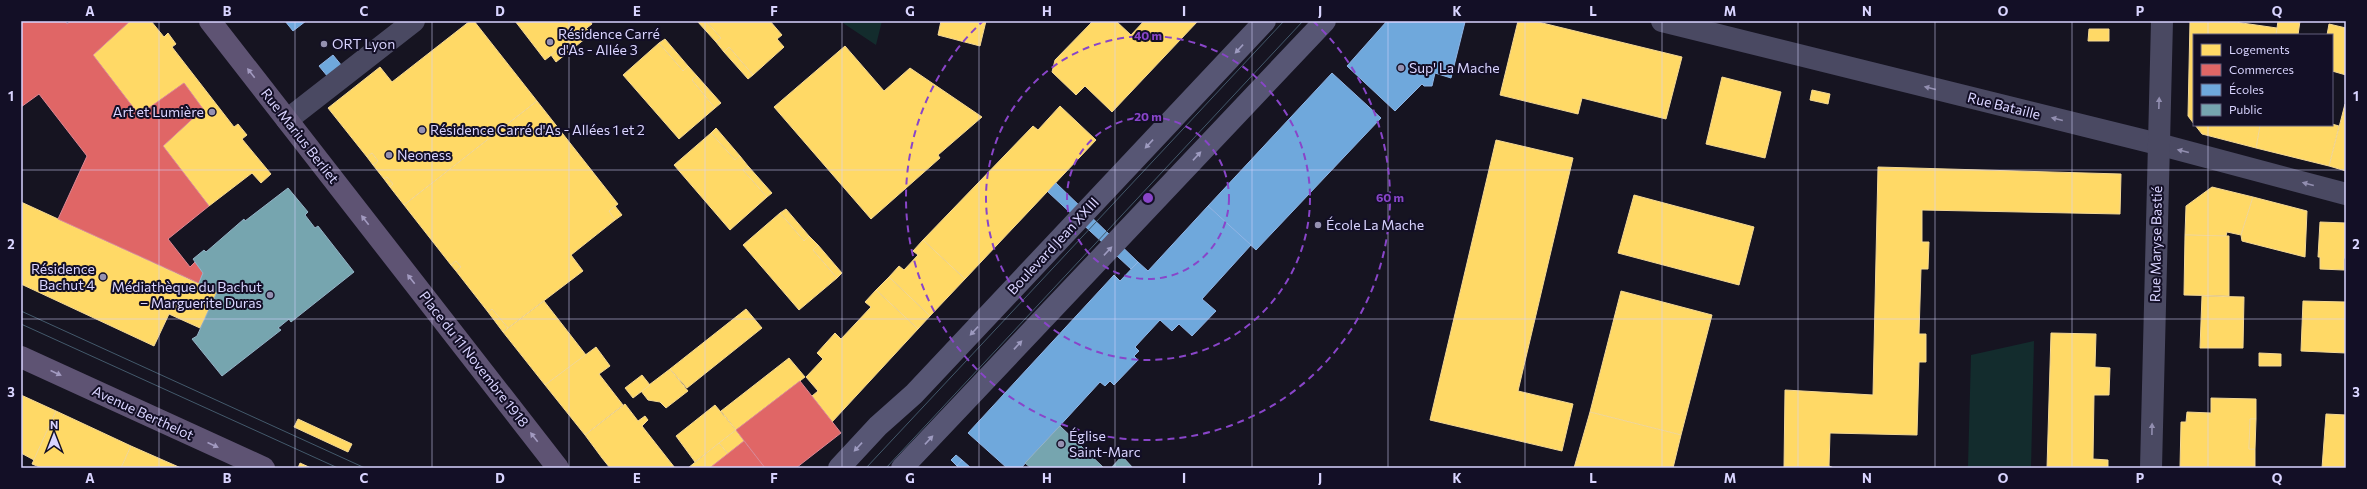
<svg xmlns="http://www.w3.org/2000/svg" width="2367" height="489" viewBox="0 0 2367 489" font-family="Commissioner,sans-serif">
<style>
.green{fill:#132c2d}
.homes{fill:#ffd966;stroke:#f4d894}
.shops{fill:#e06666;stroke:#de8794}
.schools{fill:#6fa8dc;stroke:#8fb5e6}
.public{fill:#76a5af;stroke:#94b3c7}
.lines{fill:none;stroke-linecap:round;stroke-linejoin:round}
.pedestrian{stroke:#4a4962;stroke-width:22}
.tertiary{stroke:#4a4962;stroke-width:22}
.secondary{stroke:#575674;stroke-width:22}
.primary{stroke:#5e5373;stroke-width:22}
.tram{stroke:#43596b;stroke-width:1}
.oneway{fill:#9e9bc0}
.oneway2{fill:#a29ac0}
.oneway3{fill:#928eb0}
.grid{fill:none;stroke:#d9d4ff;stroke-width:1;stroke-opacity:0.55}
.ring{fill:none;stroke:#8945c9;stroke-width:2;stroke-dasharray:7 5}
.poi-dot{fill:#9591b1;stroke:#130f26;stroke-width:1.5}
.labels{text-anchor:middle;stroke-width:4;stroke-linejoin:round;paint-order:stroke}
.poi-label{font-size:14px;fill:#d9d4ff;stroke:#130f26;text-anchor:start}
.street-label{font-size:14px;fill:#d9d4ff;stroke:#130f26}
.centre{fill:#8945c9;stroke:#130f26;stroke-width:2}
.ring-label{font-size:12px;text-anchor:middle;font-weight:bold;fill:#8945c9;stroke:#130f26;stroke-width:4;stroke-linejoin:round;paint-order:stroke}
.neatline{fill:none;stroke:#d9d4ff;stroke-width:1.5}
.grid-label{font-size:13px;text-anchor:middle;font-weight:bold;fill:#d9d4ff}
</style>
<rect width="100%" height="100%" fill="#161421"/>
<g class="green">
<polygon points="840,21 882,21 876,45"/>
<polygon points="2034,341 2031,468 1964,468 1968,466 1971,355"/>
</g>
<g class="homes">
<polygon points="130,21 151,21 164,37 168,33 176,44 172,47 234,127 238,124 247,135 242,139 271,174 261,183 252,173 209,206 163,146 203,109 184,83 139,115 93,55"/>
<polygon points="470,21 474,21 537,101 404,205 390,187 393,184 387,177 384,179 373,165 378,161 372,153 367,157 328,108 380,67 392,82"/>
<polygon points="515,21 590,21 592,24 545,60"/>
<polygon points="697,21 706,21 721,38 716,42"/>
<polygon points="706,21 770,21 782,35 777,39 784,47 753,75 729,47 724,52 716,42 721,38"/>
<polygon points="941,21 986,21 980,46 938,35"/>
<polygon points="1093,21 1116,21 1131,35 1144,21 1198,21 1112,112 1085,86 1076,95 1052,72 1055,60"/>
<polygon points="1518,21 1534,21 1682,57 1666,119 1582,98 1578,114 1500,95"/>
<polygon points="2190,21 2228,21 2277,28 2276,35 2194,35 2194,124 2188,116"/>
<polygon points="2278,21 2300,21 2298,35 2276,35"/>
<polygon points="2329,24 2346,28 2346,75 2332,71 2332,35 2327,35"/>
<polygon points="586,28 591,34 556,62 551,55"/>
<polygon points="2089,29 2109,29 2109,41 2088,41"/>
<polygon points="665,39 688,66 683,71 659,43"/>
<polygon points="659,43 683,71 688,66 697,76 692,80 715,108 679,139 623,75"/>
<polygon points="845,46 884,91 910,68 982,117 938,155 940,158 871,219 774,107"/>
<polygon points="729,47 753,75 748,79 724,52"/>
<polygon points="697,76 721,103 715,108 692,80"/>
<polygon points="1722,77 1781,92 1765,158 1706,144"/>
<polygon points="1812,90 1830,94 1828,104 1810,100"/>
<polygon points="537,101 618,204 609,211 615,220 571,255 583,271 508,328 492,309 488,312 456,271 461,267 456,261 451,265 404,205"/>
<polygon points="2345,104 2346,104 2346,171 2329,166"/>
<polygon points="1060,106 1096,140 965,279 923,240 1033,126 1038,130"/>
<polygon points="2332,124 2339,126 2329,166 2256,148 2260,125"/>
<polygon points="2195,125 2260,125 2256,148 2202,134"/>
<polygon points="716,128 740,156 735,160 711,133"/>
<polygon points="711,133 735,160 740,156 748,166 743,170 767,197 730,230 674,165"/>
<polygon points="1496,140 1573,158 1518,391 1573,404 1562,451 1430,420"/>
<polygon points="372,153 378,161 373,165 367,157"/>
<polygon points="748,166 772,193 767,197 743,170"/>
<polygon points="1878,167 2121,174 2120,214 1922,210 1922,242 1929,242 1928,269 1921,269 1919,334 1926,334 1926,362 1919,362 1917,435 1830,433 1829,466 1834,468 1784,468 1785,390 1873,395"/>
<polygon points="387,177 393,184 390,187 384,179"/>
<polygon points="2212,187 2253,197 2241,235 2227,232 2226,236 2185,235 2186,206"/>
<polygon points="1634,195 1754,227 1739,285 1618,253"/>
<polygon points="2253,197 2307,211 2305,257 2242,241 2241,235"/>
<polygon points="21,202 217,292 200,328 169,314 154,346 21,284"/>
<polygon points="615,206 622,215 615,220 609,211"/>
<polygon points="786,209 809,236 804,241 780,213"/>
<polygon points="780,213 804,241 809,236 818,245 813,250 837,278 799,310 743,245"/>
<polygon points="2320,222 2346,223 2346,258 2344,258 2344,270 2320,269 2320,257 2318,257"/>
<polygon points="2185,235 2229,236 2229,296 2184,295"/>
<polygon points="923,240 965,279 930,316 889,277 899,266 904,270 918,255 913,251"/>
<polygon points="818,245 842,273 837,278 813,250"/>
<polygon points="456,261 461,267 456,271 451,265"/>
<polygon points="889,277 930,316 918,329 876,290"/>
<polygon points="876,290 918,329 832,422 812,396 818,391 806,377 823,359 817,353 835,333 841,339 871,307 865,302"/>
<polygon points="1621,291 1712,315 1681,435 1590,412"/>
<polygon points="2202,296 2244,297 2243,348 2200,348"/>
<polygon points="544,301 586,355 545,385 503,332"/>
<polygon points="2303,301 2346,302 2346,353 2301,351"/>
<polygon points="492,309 508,328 503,332 488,312"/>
<polygon points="746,309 762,328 687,388 670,369"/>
<polygon points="2051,333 2096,334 2095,367 2110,368 2109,395 2094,395 2093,459 2108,460 2108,468 2047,468"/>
<polygon points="596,347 610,366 599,374 623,405 585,435 545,385"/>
<polygon points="2259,353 2281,354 2281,366 2259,366"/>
<polygon points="789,358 805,377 736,430 721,411"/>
<polygon points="670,369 688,391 666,408 660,402 648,400 641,391"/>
<polygon points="642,375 650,385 633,398 625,388"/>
<polygon points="21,395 56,411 34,460 21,453"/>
<polygon points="2211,398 2256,399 2256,419 2250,419 2249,449 2255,449 2255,468 2180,468 2181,422 2186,422 2187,412 2211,413"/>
<polygon points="625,404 638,421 645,416 648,420 642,426 675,468 610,468 602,458 585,435"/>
<polygon points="715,405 736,430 695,462 676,436"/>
<polygon points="56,411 131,446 121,468 42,468 32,464"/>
<polygon points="1590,412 1681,435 1673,468 1574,468"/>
<polygon points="2326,414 2346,415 2346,468 2322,468"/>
<polygon points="298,419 352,444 348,452 294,427"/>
<polygon points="2250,419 2256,419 2255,449 2249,449"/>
<polygon points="736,430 744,441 728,454 719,443"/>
<polygon points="719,443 728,454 710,468 688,468"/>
<polygon points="131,446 181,468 121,468"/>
<polygon points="300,463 311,468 298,468"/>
</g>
<g class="shops">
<polygon points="21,21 65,21 67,24 71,21 130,21 93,55 139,115 184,83 203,109 163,146 209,206 168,239 190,267 195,262 203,273 199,283 58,219 87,156 39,94 21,107"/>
<polygon points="800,381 841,433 796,468 765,468 736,430"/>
<polygon points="744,441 765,468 711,468 711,467"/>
</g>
<g class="schools">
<polygon points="285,21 306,21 293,31"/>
<polygon points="1387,21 1465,22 1451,78 1435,73 1432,86 1424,86 1422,84 1395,111 1347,66"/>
<polygon points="333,55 342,66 328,77 319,66"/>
<polygon points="1332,73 1381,118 1256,250 1208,206"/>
<polygon points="1056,183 1138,262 1131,269 1048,192"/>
<polygon points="1208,206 1251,245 1202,299 1216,311 1192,336 1179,324 1172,331 1160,320 1135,347 1139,351 1134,356 1138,360 1114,385 1110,381 1105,386 1100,382 1021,468 1007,468 968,433 1114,275 1120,281 1138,262 1148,271"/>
<polygon points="956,455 962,460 957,466 951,460"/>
<polygon points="962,460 971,468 959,468 957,466"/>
</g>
<g class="public">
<polygon points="288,188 308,212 305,215 315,228 318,226 354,272 291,322 289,319 278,328 281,330 222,376 192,339 197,336 217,292 199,283 203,273 193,259 204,250 206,252 244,219 245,221"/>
<polygon points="1060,426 1104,468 1031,468 1025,463"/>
<polygon points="1122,456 1133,468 1111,468"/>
</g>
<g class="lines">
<polyline class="pedestrian" points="287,120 414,21"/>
<g class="tertiary">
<polyline points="1662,21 2158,144 2346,194"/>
<polyline points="2151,468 2162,21"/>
</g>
<g class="secondary">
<polyline points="839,468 878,426 914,394 1265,21"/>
<polyline points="902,468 1325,21"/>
</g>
<g class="primary">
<polyline points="210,21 558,468"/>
<polyline points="21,357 264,468"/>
</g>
<g class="tram">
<polyline points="21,311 365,468"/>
<polyline points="21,324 338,468"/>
<polyline points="866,468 1284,21"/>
<polyline points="886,468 1303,21"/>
</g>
</g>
<defs><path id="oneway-solid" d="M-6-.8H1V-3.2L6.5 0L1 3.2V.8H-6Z"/></defs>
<g class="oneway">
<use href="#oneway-solid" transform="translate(1239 49) rotate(133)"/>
<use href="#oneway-solid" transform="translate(1149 144) rotate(133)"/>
<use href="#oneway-solid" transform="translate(1197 156) rotate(-47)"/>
<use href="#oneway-solid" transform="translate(1108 251) rotate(-47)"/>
<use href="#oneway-solid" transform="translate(974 331) rotate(133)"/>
<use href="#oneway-solid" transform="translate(1018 345) rotate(-47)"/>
<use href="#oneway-solid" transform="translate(929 440) rotate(-47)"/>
<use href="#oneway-solid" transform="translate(858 447) rotate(133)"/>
</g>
<g class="oneway2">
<use href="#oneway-solid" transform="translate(251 73) rotate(-128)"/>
<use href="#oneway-solid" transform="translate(365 220) rotate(-128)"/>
<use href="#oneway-solid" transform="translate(411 279) rotate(-128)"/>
<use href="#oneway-solid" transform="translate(56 373) rotate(25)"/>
<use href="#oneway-solid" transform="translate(534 437) rotate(-128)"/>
<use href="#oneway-solid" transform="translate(213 445) rotate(24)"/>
</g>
<g class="oneway3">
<use href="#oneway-solid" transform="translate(1930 88) rotate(-166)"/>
<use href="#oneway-solid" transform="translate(2159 103) rotate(-88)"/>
<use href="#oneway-solid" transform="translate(2057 119) rotate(-166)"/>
<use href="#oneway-solid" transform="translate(2183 151) rotate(-166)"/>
<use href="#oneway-solid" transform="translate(2308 184) rotate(-165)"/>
<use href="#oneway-solid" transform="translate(2152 429) rotate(-89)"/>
</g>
<path class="grid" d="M 159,21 L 159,468M 295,21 L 295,468M 432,21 L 432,468M 569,21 L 569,468M 705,21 L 705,468M 842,21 L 842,468M 979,21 L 979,468M 1115,21 L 1115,468M 1252,21 L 1252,468M 1388,21 L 1388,468M 1525,21 L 1525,468M 1662,21 L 1662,468M 1798,21 L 1798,468M 1935,21 L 1935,468M 2072,21 L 2072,468M 2208,21 L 2208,35M 2208,125 L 2208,468M 21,170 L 2346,170M 21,319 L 2346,319"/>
<g class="ring">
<circle cx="1148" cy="198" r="81"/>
<circle cx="1148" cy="198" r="162"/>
<path d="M1313 21A242 242 0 1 1 983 21"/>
</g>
<g class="poi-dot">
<circle cx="550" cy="42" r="4"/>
<circle cx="324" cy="44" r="4"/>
<circle cx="1401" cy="68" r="4"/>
<circle cx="212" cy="112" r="4"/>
<circle cx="422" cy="130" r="4"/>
<circle cx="389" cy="155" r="4"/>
<circle cx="1318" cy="225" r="4"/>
<circle cx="103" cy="277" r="4"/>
<circle cx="270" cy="295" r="4"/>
<circle cx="1061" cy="444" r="4"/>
</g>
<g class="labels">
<g class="poi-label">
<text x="558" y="39">Résidence Carré<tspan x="558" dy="16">d'As - Allée 3</tspan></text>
<text x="332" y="49">ORT Lyon</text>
<text x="1409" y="73">Sup' La Mache</text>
<text x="204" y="117" text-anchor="end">Art et Lumière</text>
<text x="430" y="135">Résidence Carré d'As - Allées 1 et 2</text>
<text x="397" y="160">Neoness</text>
<text x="1326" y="230">École La Mache</text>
<text x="95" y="274" text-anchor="end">Résidence<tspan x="95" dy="16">Bachut 4</tspan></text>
<text x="262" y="292" text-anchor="end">Médiathèque du Bachut<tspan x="262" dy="16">– Marguerite Duras</tspan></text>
<text x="1069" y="441">Église<tspan x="1069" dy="16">Saint-Marc</tspan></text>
</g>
<g class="street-label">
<text transform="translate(2004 106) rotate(14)" y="5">Rue Bataille</text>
<text transform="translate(300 136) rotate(52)" y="5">Rue Marius Berliet</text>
<text transform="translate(2156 244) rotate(-89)" y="5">Rue Maryse Bastié</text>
<text transform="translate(1053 246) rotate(-47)" y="5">Boulevard Jean XXIII</text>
<text transform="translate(474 359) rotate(52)" y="5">Place du 11 Novembre 1918</text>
<text transform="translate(143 413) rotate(25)" y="5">Avenue Berthelot</text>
</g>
</g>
<circle cx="1148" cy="198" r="6" class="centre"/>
<g class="ring-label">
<text x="1148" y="40">40 m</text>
<text x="1148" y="121">20 m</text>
<text x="1390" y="202">60 m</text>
</g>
<rect width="2367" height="489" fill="none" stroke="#130f26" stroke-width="44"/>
<rect x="2193" y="34" width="140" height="92" fill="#130f26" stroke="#625e7d"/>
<rect x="2201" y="44" width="20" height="12" fill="#ffd966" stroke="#625e7d"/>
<text x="2229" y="54" font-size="12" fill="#d9d4ff">Logements</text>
<rect x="2201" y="64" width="20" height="12" fill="#e06666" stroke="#625e7d"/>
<text x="2229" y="74" font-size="12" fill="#d9d4ff">Commerces</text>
<rect x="2201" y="84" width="20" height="12" fill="#6fa8dc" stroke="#625e7d"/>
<text x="2229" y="94" font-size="12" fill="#d9d4ff">Écoles</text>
<rect x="2201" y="104" width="20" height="12" fill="#76a5af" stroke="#625e7d"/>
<text x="2229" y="114" font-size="12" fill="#d9d4ff">Public</text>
<g transform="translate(54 435)" stroke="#130f26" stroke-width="3" paint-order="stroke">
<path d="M0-3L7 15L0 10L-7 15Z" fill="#d9d4ff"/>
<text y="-6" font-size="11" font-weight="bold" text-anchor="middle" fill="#d9d4ff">N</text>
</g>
<rect x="22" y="22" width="2323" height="445" class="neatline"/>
<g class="grid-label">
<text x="90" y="16">A</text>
<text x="227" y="16">B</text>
<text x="364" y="16">C</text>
<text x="500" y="16">D</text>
<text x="637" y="16">E</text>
<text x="774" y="16">F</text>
<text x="910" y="16">G</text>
<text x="1047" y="16">H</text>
<text x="1184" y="16">I</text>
<text x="1320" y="16">J</text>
<text x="1457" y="16">K</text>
<text x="1593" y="16">L</text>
<text x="1730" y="16">M</text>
<text x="1867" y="16">N</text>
<text x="2003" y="16">O</text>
<text x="2140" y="16">P</text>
<text x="2277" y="16">Q</text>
<text x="11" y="101">1</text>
<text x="2356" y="101">1</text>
<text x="11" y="249">2</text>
<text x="2356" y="249">2</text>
<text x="11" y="397">3</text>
<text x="2356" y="397">3</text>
<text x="90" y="483">A</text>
<text x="227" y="483">B</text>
<text x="364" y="483">C</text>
<text x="500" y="483">D</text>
<text x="637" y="483">E</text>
<text x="774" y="483">F</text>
<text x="910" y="483">G</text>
<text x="1047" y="483">H</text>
<text x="1184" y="483">I</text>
<text x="1320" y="483">J</text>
<text x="1457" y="483">K</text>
<text x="1593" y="483">L</text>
<text x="1730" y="483">M</text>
<text x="1867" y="483">N</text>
<text x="2003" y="483">O</text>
<text x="2140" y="483">P</text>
<text x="2277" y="483">Q</text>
</g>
</svg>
